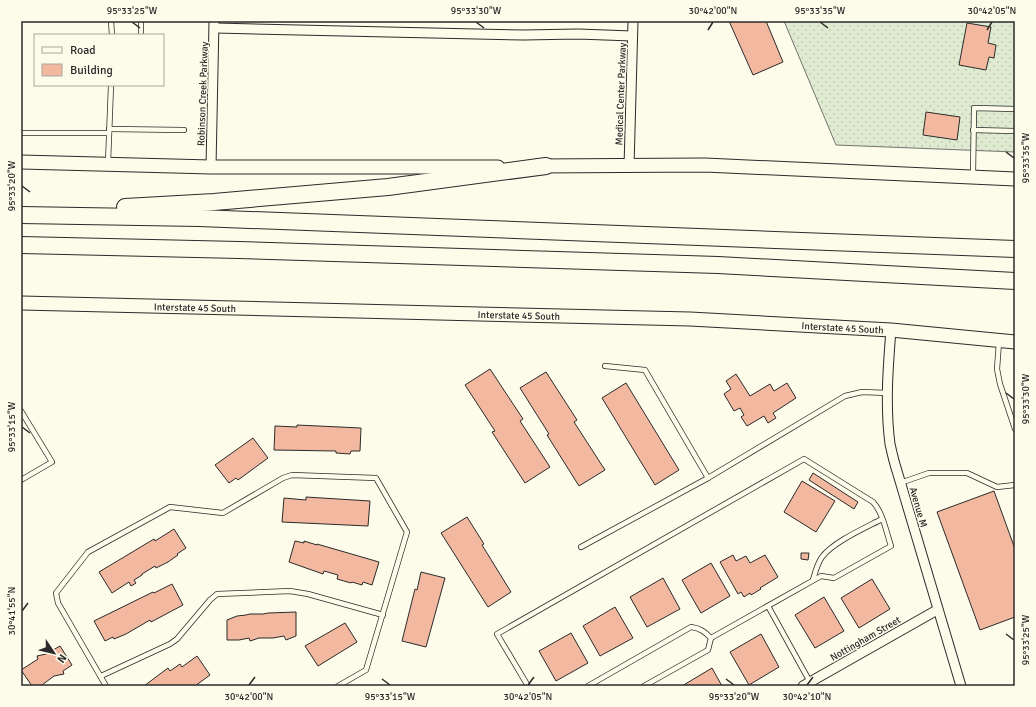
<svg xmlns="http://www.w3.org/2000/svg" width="1036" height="707" viewBox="0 0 1036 707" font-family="Signika,sans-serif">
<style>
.grass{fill:url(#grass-dots);stroke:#74746e}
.building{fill:#f2b8a0;stroke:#2b2b2b}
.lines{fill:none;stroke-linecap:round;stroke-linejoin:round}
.lane-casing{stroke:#2b2b2b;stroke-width:6}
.street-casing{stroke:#2b2b2b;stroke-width:11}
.secondary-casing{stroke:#2b2b2b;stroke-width:15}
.highway-casing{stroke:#2b2b2b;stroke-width:18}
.lane{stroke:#fdfbea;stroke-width:4.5}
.street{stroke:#fdfbea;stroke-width:9}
.secondary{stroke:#fdfbea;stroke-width:13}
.highway{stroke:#fdfbea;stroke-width:16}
.ticks{fill:none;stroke:#2b2b2b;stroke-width:1.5}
.labels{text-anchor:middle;stroke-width:3;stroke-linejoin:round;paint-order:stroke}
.street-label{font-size:10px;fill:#2b2b2b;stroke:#fdfbea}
.neatline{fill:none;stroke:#2b2b2b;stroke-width:1.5}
.ticks-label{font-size:10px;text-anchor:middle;fill:#2b2b2b}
</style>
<defs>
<pattern id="grass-dots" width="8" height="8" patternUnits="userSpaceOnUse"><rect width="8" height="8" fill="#deebd1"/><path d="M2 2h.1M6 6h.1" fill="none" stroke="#bfcab4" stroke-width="1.8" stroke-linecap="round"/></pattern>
</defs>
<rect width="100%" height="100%" fill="#fdfbea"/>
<polygon class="grass" points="784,21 1015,21 1015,152 836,145"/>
<g class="building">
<polygon points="729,21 766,21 783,62 753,75"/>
<polygon points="967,23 991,27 988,43 996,45 994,58 989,57 986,70 959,65"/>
<polygon points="926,112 960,117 957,140 923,135"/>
<polygon points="490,369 523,419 520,421 550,467 525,483 492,432 495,431 465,385"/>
<polygon points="546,372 577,420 574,422 605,470 579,486 547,435 549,434 520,388"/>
<polygon points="736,374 750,396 770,384 774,391 787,383 796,398 773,413 776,418 768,423 764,416 747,426 741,417 744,415 740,408 734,411 724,394 731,389 726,381"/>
<polygon points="626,383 679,470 655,485 602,398"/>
<polygon points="297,425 361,428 360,451 351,451 350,454 336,453 336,451 274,450 275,426 297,427"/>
<polygon points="253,438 268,458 238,480 236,478 229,483 215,465"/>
<polygon points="813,473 858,502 854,509 809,480"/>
<polygon points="802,481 835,501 816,532 784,512"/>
<polygon points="994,491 1015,549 1015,617 980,630 937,512"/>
<polygon points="306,497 370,501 368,526 282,522 284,498 306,500"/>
<polygon points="467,517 484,544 482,545 511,592 488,607 441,533"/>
<polygon points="174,529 186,548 177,554 178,555 168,562 156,568 155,566 142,574 142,575 134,580 136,583 131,586 129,582 112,593 99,572 154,539 155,541"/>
<polygon points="295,541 304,543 304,541 317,545 317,544 379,562 372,585 363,582 362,585 352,582 351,583 337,579 338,575 324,571 323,574 289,562"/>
<polygon points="801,553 809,553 808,560 801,559"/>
<polygon points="733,555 736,561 746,556 750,563 765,555 778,577 760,588 761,589 751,595 750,593 744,597 741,592 738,594 720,562"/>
<polygon points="711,563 730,596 701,613 682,580"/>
<polygon points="421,572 445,578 426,647 402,641 415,589 417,590"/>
<polygon points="663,578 680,609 647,627 630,597"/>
<polygon points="872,579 890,609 859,628 841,598"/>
<polygon points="172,584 183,605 151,622 150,620 126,634 114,639 113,637 105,641 94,621 153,592 154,593"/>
<polygon points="824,597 844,631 815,648 795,615"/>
<polygon points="615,607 633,638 600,656 583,626"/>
<polygon points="296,612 296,636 286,640 284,636 273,638 259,638 250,641 249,638 239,640 227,640 227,620 237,616 246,615 250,614 263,614 268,613"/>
<polygon points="345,623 357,642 318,666 305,646"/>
<polygon points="571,633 588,663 556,681 539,651"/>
<polygon points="761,634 779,667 749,685 730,652"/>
<polygon points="60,646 72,665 63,671 64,674 54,676 42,685 32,686 21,670 38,659 37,656 46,654"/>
<polygon points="197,656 210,675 195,686 144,686 168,668 170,671 180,664 182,667"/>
<polygon points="712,668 722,686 682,686"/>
</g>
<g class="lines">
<defs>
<g id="lane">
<polyline points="111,21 112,35"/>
<polyline points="141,21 141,35"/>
<polyline points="109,129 184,130"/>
<polyline points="973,130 1015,131"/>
<polyline points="21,133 109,133"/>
<polyline points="108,163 111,85"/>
<polyline points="973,175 974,108 1015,109"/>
<polyline points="999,342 997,369 1000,384 1015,429"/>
<polyline points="605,366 645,370 708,478"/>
<polyline points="21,411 52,462 21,480"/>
<polyline points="900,483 929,473 967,473 997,487 1015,485"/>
<polyline points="581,547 708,478 845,396 862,392 888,393"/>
<path d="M 813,580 C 815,573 817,564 822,557 C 833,542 865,528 882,519"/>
<polyline points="768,606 810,682"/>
<polyline points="101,676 170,644 177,639 210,600 217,594 290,591 308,594 383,615"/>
<polyline points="106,686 58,603 56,593 88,552 170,507 223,513 283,478 292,475 376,478 407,532 366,670 338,686"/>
<path d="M 528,686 L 497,634 L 804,459 L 873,502 C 883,513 886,531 891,546 L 834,578 L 821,576 L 711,638"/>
<path d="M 588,686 L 691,627 C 700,628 705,632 711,638 L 708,650 L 644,686"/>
</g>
<g id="street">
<polyline points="215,28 524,35 578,34 632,36"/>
<polyline points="211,167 214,21"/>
<polyline points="629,167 633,21"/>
<path d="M 891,330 C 888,367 885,406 890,444 C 892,453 894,462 897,471 L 961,686"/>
<polyline points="803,686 937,610"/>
</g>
<g id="secondary">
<polyline points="21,162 211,167 498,167"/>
<polyline points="537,166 705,165 1015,179"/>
<path id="s1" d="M 21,303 L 690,319 L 891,330 L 1015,342"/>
</g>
<g id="highway">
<polyline points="125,207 214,202 388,187 546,166"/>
<polyline points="21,215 199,218 1015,249"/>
<polyline points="21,245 239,250 718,265 1015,281"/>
</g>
</defs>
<use href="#lane" class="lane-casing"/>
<use href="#street" class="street-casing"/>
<use href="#secondary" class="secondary-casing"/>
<use href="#highway" class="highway-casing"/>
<use href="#lane" class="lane"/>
<use href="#street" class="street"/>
<use href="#secondary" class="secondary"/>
<use href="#highway" class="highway"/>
</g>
<path class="ticks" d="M 132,22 L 140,28M 476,22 L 484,28M 820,22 L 828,28M 708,30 L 713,22M 987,30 L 992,22M 1006,152 L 1014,158M 22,186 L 30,192M 1006,393 L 1014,399M 22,427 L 30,433M 22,611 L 28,603M 1006,634 L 1014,640M 382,679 L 390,685M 726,679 L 734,685M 249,685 L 255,677M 528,685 L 534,677M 807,685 L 813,677"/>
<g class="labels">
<g class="street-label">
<text transform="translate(202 94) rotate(-88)" y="4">Robinson Creek Parkway</text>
<text transform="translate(620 94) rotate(-88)" y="4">Medical Center Parkway</text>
<text dy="4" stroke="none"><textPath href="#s1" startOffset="174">Interstate 45 South</textPath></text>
<text dy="4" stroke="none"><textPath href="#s1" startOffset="498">Interstate 45 South</textPath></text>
<text dy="4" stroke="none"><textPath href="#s1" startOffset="822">Interstate 45 South</textPath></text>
<text transform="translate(919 507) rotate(74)" y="4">Avenue M</text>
<text transform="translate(865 638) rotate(-30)" y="4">Nottingham Street</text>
</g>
</g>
<rect width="1036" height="707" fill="none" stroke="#fdfbea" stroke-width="44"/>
<rect x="34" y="34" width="130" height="52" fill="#fdfbea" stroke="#a9a89e"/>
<rect x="42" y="47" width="20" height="6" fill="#fdfbea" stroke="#a9a89e"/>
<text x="70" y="54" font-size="12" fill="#2b2b2b">Road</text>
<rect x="42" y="64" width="20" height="12" fill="#f2b8a0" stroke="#a9a89e"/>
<text x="70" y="74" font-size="12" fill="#2b2b2b">Building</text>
<g transform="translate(54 653) rotate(125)" stroke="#fdfbea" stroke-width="3" paint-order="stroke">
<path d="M0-3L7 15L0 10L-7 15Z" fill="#2b2b2b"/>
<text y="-6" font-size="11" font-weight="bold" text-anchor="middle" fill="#2b2b2b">N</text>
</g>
<rect x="22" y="22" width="992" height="663" class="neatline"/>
<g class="ticks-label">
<text x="132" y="14">95°33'25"W</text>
<text x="476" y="14">95°33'30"W</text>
<text x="713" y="14">30°42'00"N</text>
<text x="820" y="14">95°33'35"W</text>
<text x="992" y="14">30°42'05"N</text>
<text transform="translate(1025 158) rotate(-90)" y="4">95°33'35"W</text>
<text transform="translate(11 186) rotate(-90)" y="4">95°33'20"W</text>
<text transform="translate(1025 399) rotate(-90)" y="4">95°33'30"W</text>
<text transform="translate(11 427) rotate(-90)" y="4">95°33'15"W</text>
<text transform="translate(11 611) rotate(-90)" y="4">30°41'55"N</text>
<text transform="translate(1025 640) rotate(-90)" y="4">95°33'25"W</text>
<text x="249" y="700">30°42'00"N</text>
<text x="390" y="700">95°33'15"W</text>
<text x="528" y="700">30°42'05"N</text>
<text x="734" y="700">95°33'20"W</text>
<text x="807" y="700">30°42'10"N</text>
</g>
</svg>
